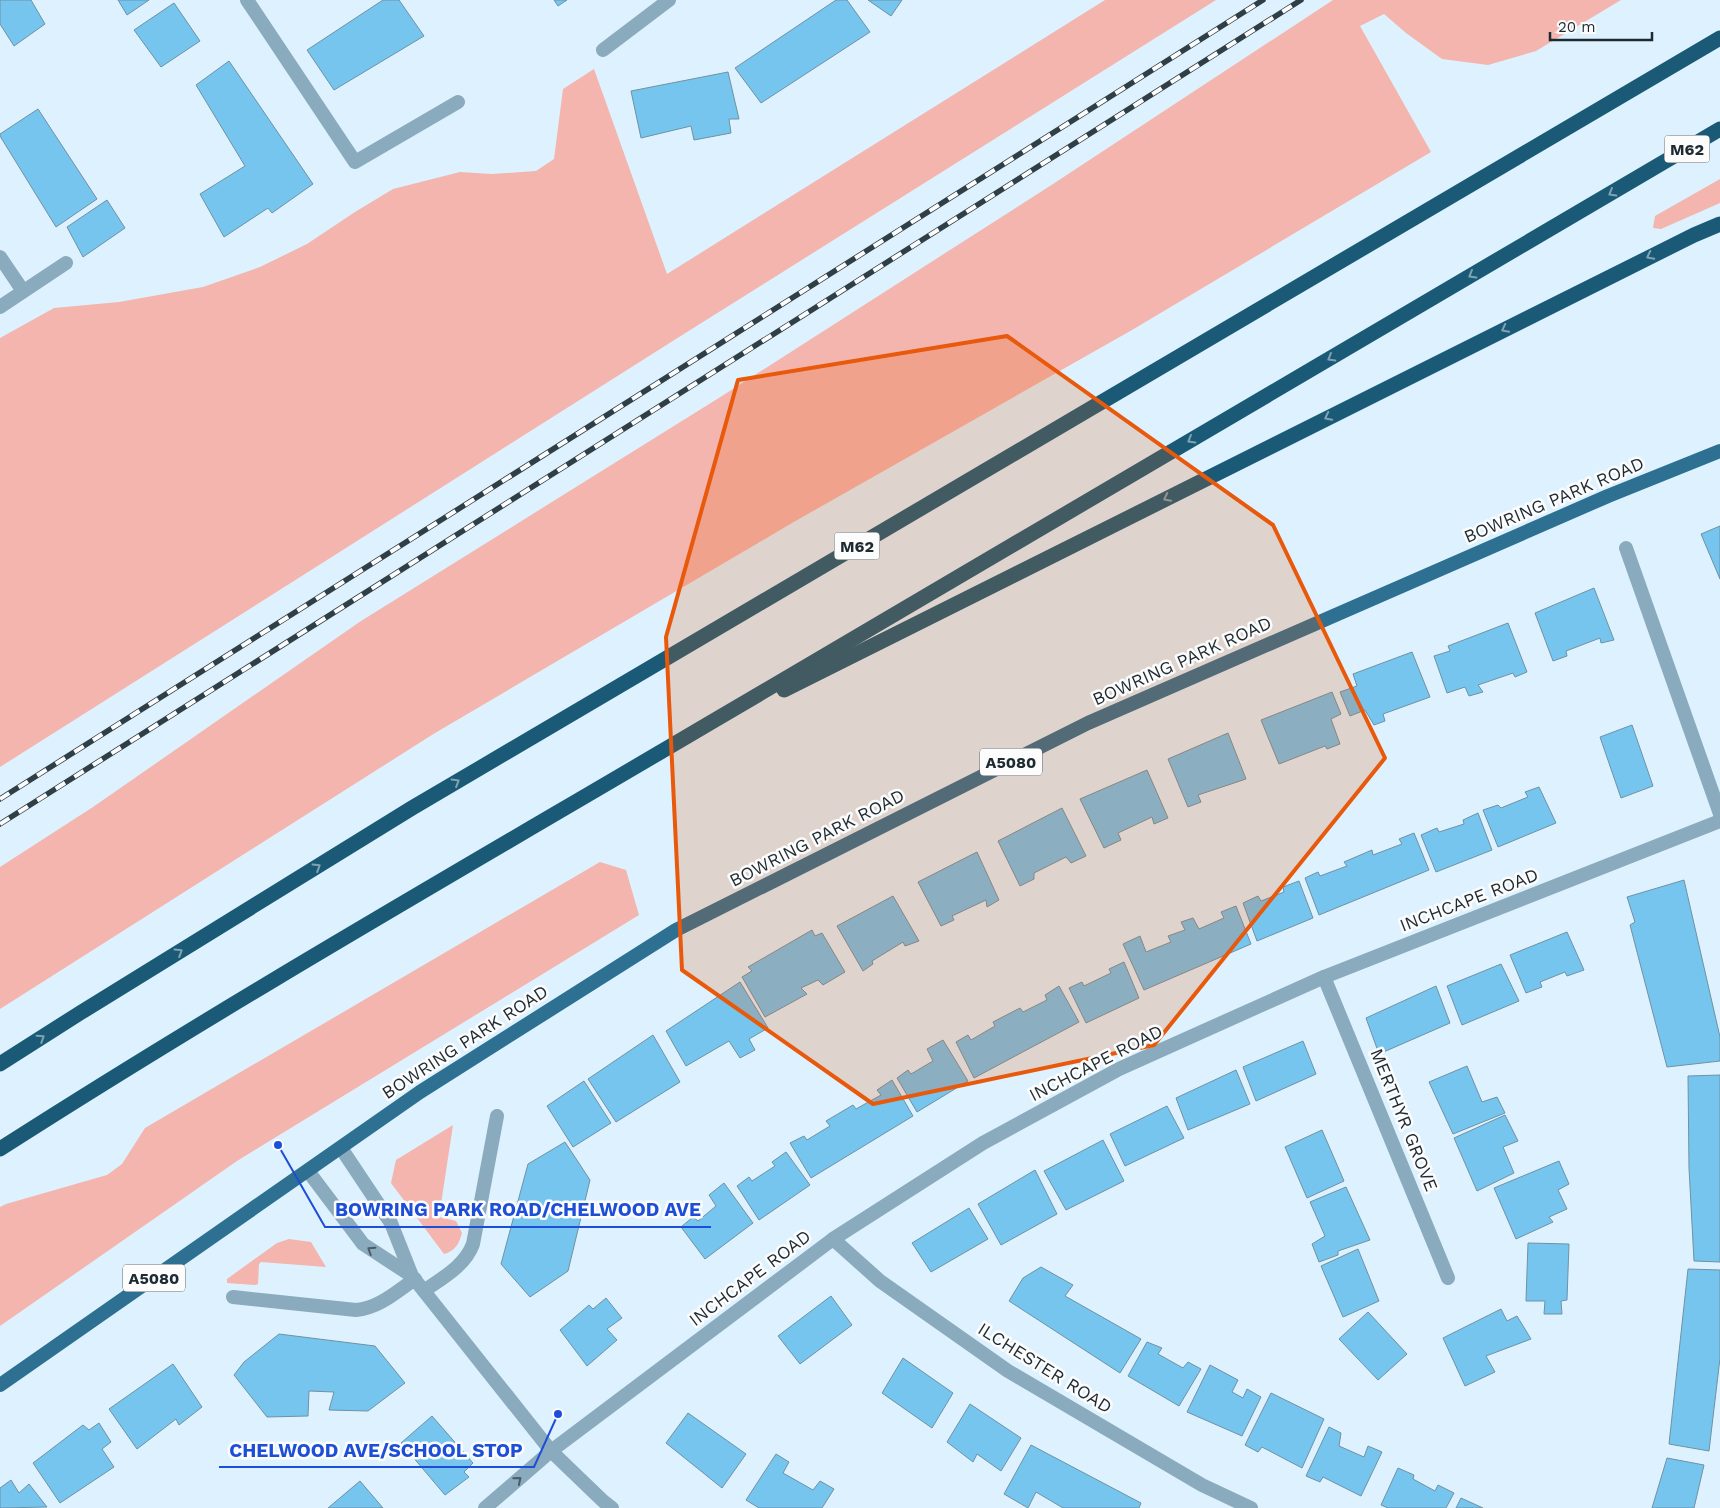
<svg xmlns="http://www.w3.org/2000/svg" width="1720" height="1508" viewBox="0 0 1720 1508" font-family="'Work Sans',sans-serif">
<style>
.green{fill:#f3b5ad}
.building{fill:#75c5ef;stroke:#7091a3}
.lines{fill:none;stroke-linecap:round;stroke-linejoin:round}
.minor{stroke:#8aaabd;stroke-width:14}
.primary{stroke:#2e7091;stroke-width:14}
.motorway{stroke:#1a5a77;stroke-width:15}
.rail-casing{stroke:#303e46;stroke-width:5.5}
.rail{stroke:#fcfcfc;stroke-width:4;stroke-dasharray:11;stroke-linecap:butt}
.oneway{stroke:#80a3b3}
.oneway2{stroke:#495d69}
.marked{fill:#e8590c;fill-opacity:0.2;stroke:#e8590c;stroke-width:4;stroke-linejoin:round}
.labels{text-anchor:middle;stroke-width:5;stroke-linejoin:round;paint-order:stroke}
.shield{fill:#fcfcfc;stroke:#60696e;stroke-width:1}
.shield-label{font-size:16px;font-weight:bold;fill:#1d2a31}
.street-label{font-size:18px;fill:#1d2a31;stroke:#fcfcfc}
.leader{fill:none;stroke:#1d4ed8;stroke-width:2}
.callout-dot{fill:#1d4ed8;stroke:#fcfcfc;stroke-width:2}
.callout-label{font-size:19px;text-anchor:middle;font-weight:bold;fill:#1d4ed8;stroke:#fcfcfc;stroke-width:5;stroke-linejoin:round;paint-order:stroke}
</style>
<rect width="100%" height="100%" fill="#ddf2fe"/>
<g class="green">
<polygon points="1105,0 1216,0 687,332 0,767 0,338 54,308 119,302 203,287 260,267 307,244 355,212 393,189 460,172 492,174 536,171 554,159 563,89 594,69 667,274"/>
<polygon points="1333,0 1621,0 1536,51 1488,65 1442,59 1406,33 1384,14 1360,26 1431,152 1132,330 792,523 435,733 0,1009 0,867 93,807 361,621 722,396 1053,184"/>
<polygon points="1720,179 1720,203 1661,229 1653,228 1655,216"/>
<polygon points="600,862 626,870 639,915 237,1161 0,1326 0,1207 6,1204 107,1175 122,1164 145,1128"/>
<path d="M 453,1125 L 439,1217 L 456,1221 L 462,1233 C 459,1244 455,1251 444,1254 L 391,1183 L 396,1160 Z"/>
<polygon points="289,1239 311,1242 326,1267 261,1262 259,1264 258,1284 255,1285 227,1283 227,1279 277,1243"/>
</g>
<g class="building">
<polygon points="0,0 31,0 45,24 14,46 0,24"/>
<polygon points="118,0 149,0 127,15"/>
<polygon points="383,0 399,0 424,36 334,90 307,50"/>
<polygon points="554,0 567,0 558,6"/>
<polygon points="836,0 847,0 870,32 761,103 735,68"/>
<polygon points="868,0 902,0 891,16"/>
<polygon points="174,3 200,41 161,67 134,30"/>
<polygon points="229,61 313,184 272,213 268,208 224,237 200,194 245,166 196,85"/>
<polygon points="728,72 739,119 729,119 731,133 694,140 691,126 641,138 631,91"/>
<polygon points="38,109 97,199 56,227 0,136 0,134"/>
<polygon points="107,200 125,228 83,257 67,227"/>
<polygon points="1720,526 1720,579 1701,534"/>
<polygon points="1594,588 1614,640 1601,643 1600,638 1566,651 1567,656 1553,661 1535,613"/>
<polygon points="1508,623 1527,672 1515,677 1513,673 1478,685 1483,692 1469,696 1465,687 1447,693 1434,656 1450,651 1448,646"/>
<polygon points="1412,652 1430,697 1383,714 1385,721 1374,725 1365,710 1350,716 1340,692 1357,686 1353,674"/>
<polygon points="1332,692 1341,714 1331,719 1340,744 1327,749 1325,746 1279,764 1261,720"/>
<polygon points="1632,725 1653,786 1621,798 1600,737"/>
<polygon points="1228,733 1246,779 1198,795 1201,802 1188,807 1168,759"/>
<polygon points="1147,770 1168,818 1154,824 1152,817 1118,833 1121,840 1104,848 1080,799"/>
<polygon points="1539,787 1556,823 1498,847 1483,810 1498,805 1501,808 1528,797 1525,792"/>
<polygon points="1062,808 1086,856 1071,863 1066,857 1034,873 1034,879 1020,886 998,841"/>
<polygon points="1478,813 1492,850 1436,872 1421,835 1437,828 1439,832 1464,824 1463,820"/>
<polygon points="1414,833 1429,870 1319,915 1305,878 1318,872 1320,876 1347,866 1344,862 1372,850 1373,855 1402,844 1399,839"/>
<polygon points="977,852 999,900 987,907 986,900 952,916 954,920 941,926 918,882"/>
<polygon points="1684,880 1720,1037 1720,1061 1667,1067 1630,925 1635,922 1627,897"/>
<polygon points="1299,881 1313,918 1257,941 1243,903 1258,896 1261,901 1284,892 1283,887"/>
<polygon points="893,896 919,941 905,946 903,942 872,961 873,964 863,971 837,926"/>
<polygon points="1236,906 1251,944 1144,990 1123,944 1140,936 1146,952 1171,942 1168,936 1185,930 1181,922 1193,918 1199,929 1224,918 1221,912"/>
<polygon points="812,930 815,936 822,933 845,972 823,985 818,980 801,988 807,994 765,1017 742,977 752,971 748,967"/>
<polygon points="1567,932 1584,970 1567,976 1565,972 1540,982 1542,987 1526,993 1510,955"/>
<polygon points="1124,962 1139,998 1086,1023 1069,988 1082,982 1084,986 1111,973 1109,969"/>
<polygon points="1501,964 1519,1001 1462,1025 1447,986"/>
<polygon points="740,982 768,1028 749,1039 755,1050 740,1058 729,1041 686,1066 666,1031"/>
<polygon points="1059,986 1079,1022 974,1078 956,1042 968,1035 971,1040 995,1026 993,1022 1020,1008 1023,1012 1047,1000 1045,995"/>
<polygon points="1436,986 1450,1023 1379,1054 1366,1018"/>
<polygon points="653,1035 680,1082 616,1122 588,1079"/>
<polygon points="943,1040 968,1081 917,1112 897,1078 908,1070 911,1074 933,1061 927,1049"/>
<polygon points="1303,1041 1316,1074 1256,1101 1243,1067"/>
<polygon points="1467,1066 1482,1102 1497,1097 1505,1113 1453,1134 1429,1082"/>
<polygon points="1236,1070 1250,1104 1188,1130 1176,1098"/>
<polygon points="1720,1075 1720,1262 1694,1261 1689,1168 1688,1076"/>
<polygon points="892,1080 913,1116 811,1178 790,1143 804,1136 807,1140 830,1126 826,1121 853,1105 856,1109 881,1095 877,1090"/>
<polygon points="584,1081 611,1123 573,1147 547,1106"/>
<polygon points="1167,1106 1184,1138 1125,1166 1110,1134"/>
<polygon points="1505,1115 1518,1141 1503,1147 1514,1173 1477,1191 1454,1138"/>
<polygon points="1322,1130 1344,1181 1307,1198 1285,1147"/>
<polygon points="1103,1140 1124,1181 1066,1210 1044,1171"/>
<polygon points="565,1142 590,1180 568,1271 530,1297 501,1264 528,1164"/>
<polygon points="786,1152 810,1185 759,1220 737,1186 749,1177 752,1181 775,1166 772,1162"/>
<polygon points="1559,1161 1569,1184 1558,1190 1567,1209 1549,1217 1553,1222 1516,1239 1494,1188"/>
<polygon points="1035,1170 1057,1214 1001,1245 978,1204"/>
<polygon points="724,1183 753,1223 705,1259 681,1227 693,1217 698,1221 716,1206 709,1195"/>
<polygon points="1346,1187 1370,1240 1338,1251 1338,1255 1319,1262 1312,1244 1325,1236 1310,1202"/>
<polygon points="969,1208 988,1239 931,1272 912,1243"/>
<polygon points="1528,1243 1569,1244 1567,1300 1561,1301 1562,1314 1544,1314 1545,1301 1526,1301"/>
<polygon points="1358,1249 1379,1301 1343,1317 1321,1266"/>
<polygon points="1041,1267 1073,1285 1065,1296 1141,1339 1120,1373 1009,1301 1023,1278"/>
<polygon points="1688,1269 1720,1270 1720,1358 1709,1451 1669,1444"/>
<polygon points="831,1296 852,1325 800,1364 778,1336"/>
<polygon points="606,1298 622,1318 607,1329 617,1340 587,1366 560,1330 589,1305 593,1309"/>
<polygon points="1501,1309 1507,1321 1517,1316 1531,1339 1486,1356 1495,1372 1465,1386 1443,1338"/>
<polygon points="1368,1312 1407,1354 1378,1380 1339,1339"/>
<polygon points="279,1334 375,1346 405,1383 368,1411 329,1410 334,1392 309,1391 308,1416 267,1417 234,1375 244,1362"/>
<polygon points="1147,1342 1162,1348 1158,1354 1183,1368 1188,1362 1201,1369 1179,1406 1128,1376"/>
<polygon points="903,1358 953,1393 932,1428 882,1393"/>
<polygon points="173,1364 202,1407 179,1425 176,1419 137,1449 109,1409"/>
<polygon points="1210,1365 1238,1380 1232,1392 1243,1398 1247,1389 1261,1397 1242,1436 1187,1412"/>
<polygon points="1271,1393 1324,1419 1302,1468 1262,1447 1258,1452 1245,1445"/>
<polygon points="970,1404 1021,1438 1001,1471 977,1454 973,1462 947,1442"/>
<polygon points="688,1413 746,1454 722,1488 666,1443"/>
<polygon points="432,1416 473,1463 464,1472 469,1477 445,1495 401,1443"/>
<polygon points="99,1423 111,1442 102,1449 114,1467 60,1503 33,1463 83,1425 89,1430"/>
<polygon points="1329,1427 1341,1433 1339,1446 1364,1457 1368,1446 1382,1452 1361,1496 1323,1477 1320,1482 1306,1476"/>
<polygon points="1031,1445 1141,1503 1139,1508 1063,1508 1036,1492 1028,1508 1004,1494"/>
<polygon points="776,1454 789,1462 783,1473 813,1490 820,1481 834,1489 822,1508 759,1508 746,1500"/>
<polygon points="1667,1458 1704,1465 1694,1508 1652,1508"/>
<polygon points="1398,1468 1414,1475 1413,1479 1435,1491 1438,1485 1454,1493 1446,1508 1388,1508 1381,1505"/>
<polygon points="11,1480 19,1493 29,1484 47,1507 0,1508 0,1488"/>
<polygon points="360,1481 383,1508 328,1508"/>
<polygon points="1461,1498 1483,1508 1456,1508"/>
</g>
<g class="lines">
<g class="minor">
<polyline points="247,0 355,162 458,102"/>
<polyline points="603,50 669,0"/>
<polyline points="0,257 23,291"/>
<polyline points="0,307 66,263"/>
<polyline points="1626,548 1720,814"/>
<polyline points="1324,977 1448,1278"/>
<polyline points="341,1148 391,1223 412,1276 551,1451 603,1501 612,1508"/>
<polyline points="308,1171 363,1244 412,1276"/>
<polyline points="833,1239 880,1281 1008,1371 1202,1485 1251,1508"/>
<path d="M 424,1291 C 442,1278 465,1266 473,1244 L 497,1116"/>
<path d="M 233,1297 L 356,1310 C 379,1308 396,1292 415,1279"/>
<polyline points="485,1508 551,1451 833,1239 983,1143 1119,1069 1324,977 1720,821"/>
</g>
<polyline class="primary" points="0,1385 420,1092 676,930 1088,723 1608,496 1720,451"/>
<g class="motorway">
<polyline points="784,690 1694,235 1720,224"/>
<polyline points="0,1064 80,1013 412,808 1720,38"/>
<path d="M 0,1149 C 234,999 476,861 715,720 C 1050,523 1385,326 1720,129"/>
</g>
<defs>
<g id="rail">
<polyline points="0,799 1263,0"/>
<polyline points="0,824 1301,0"/>
</g>
</defs>
<use href="#rail" class="rail-casing"/>
<use href="#rail" class="rail"/>
</g>
<defs><path id="oneway-chevron" d="M-2-3.5L2.5 0L-2 3.5" fill="none" stroke-width="1.6" stroke-linecap="round" stroke-linejoin="round" transform="scale(1.25)"/></defs>
<g class="oneway">
<use href="#oneway-chevron" transform="translate(1612 193) rotate(150)"/>
<use href="#oneway-chevron" transform="translate(1650 256) rotate(153)"/>
<use href="#oneway-chevron" transform="translate(1472 275) rotate(150)"/>
<use href="#oneway-chevron" transform="translate(1505 329) rotate(153)"/>
<use href="#oneway-chevron" transform="translate(1331 358) rotate(150)"/>
<use href="#oneway-chevron" transform="translate(1328 417) rotate(153)"/>
<use href="#oneway-chevron" transform="translate(1191 440) rotate(150)"/>
<use href="#oneway-chevron" transform="translate(1167 498) rotate(153)"/>
<use href="#oneway-chevron" transform="translate(456 782) rotate(-31)"/>
<use href="#oneway-chevron" transform="translate(317 867) rotate(-32)"/>
<use href="#oneway-chevron" transform="translate(179 952) rotate(-32)"/>
<use href="#oneway-chevron" transform="translate(41 1038) rotate(-33)"/>
</g>
<g class="oneway2">
<use href="#oneway-chevron" transform="translate(371 1250) rotate(-147)"/>
<use href="#oneway-chevron" transform="translate(518 1480) rotate(-40)"/>
</g>
<path class="marked" d="M 1007,336 L 1273,525 L 1385,758 L 1154,1045 L 873,1104 L 682,970 L 666,637 L 738,380 Z"/>
<g class="labels">
<g class="shield">
<rect x="1664.5" y="135.5" width="45" height="27" rx="4"/>
<rect x="834.5" y="532.5" width="45" height="27" rx="4"/>
<rect x="980" y="748.5" width="62" height="27" rx="4"/>
<rect x="123" y="1264.5" width="62" height="27" rx="4"/>
</g>
<g class="shield-label">
<text x="1687" y="155">M62</text>
<text x="857" y="552">M62</text>
<text x="1011" y="768">A5080</text>
<text x="154" y="1284">A5080</text>
</g>
<g class="street-label">
<text transform="translate(1554 500) rotate(-23)" y="6">BOWRING PARK ROAD</text>
<text transform="translate(1182 661) rotate(-24)" y="6">BOWRING PARK ROAD</text>
<text transform="translate(817 838) rotate(-27)" y="6">BOWRING PARK ROAD</text>
<text transform="translate(1469 900) rotate(-21)" y="6">INCHCAPE ROAD</text>
<text transform="translate(465 1042) rotate(-33)" y="6">BOWRING PARK ROAD</text>
<text transform="translate(1096 1063) rotate(-27)" y="6">INCHCAPE ROAD</text>
<text transform="translate(1404 1120) rotate(68)" y="6">MERTHYR GROVE</text>
<text transform="translate(750 1278) rotate(-37)" y="6">INCHCAPE ROAD</text>
<text transform="translate(1045 1368) rotate(32)" y="6">ILCHESTER ROAD</text>
</g>
</g>
<path class="leader" d="M278 1145L325 1227H711M558 1414L534 1467H219"/>
<g class="callout-dot">
<circle cx="278" cy="1145" r="5"/>
<circle cx="558" cy="1414" r="5"/>
</g>
<g class="callout-label">
<text x="518" y="1216">BOWRING PARK ROAD/CHELWOOD AVE</text>
<text x="376" y="1457">CHELWOOD AVE/SCHOOL STOP</text>
</g>
<path d="M1550 32v8h102v-8" fill="none" stroke="#1d2a31" stroke-width="2.5"/>
<text x="1558" y="32" font-size="15" fill="#1d2a31" stroke="#fcfcfc" stroke-width="4" paint-order="stroke">20 m</text>
</svg>
